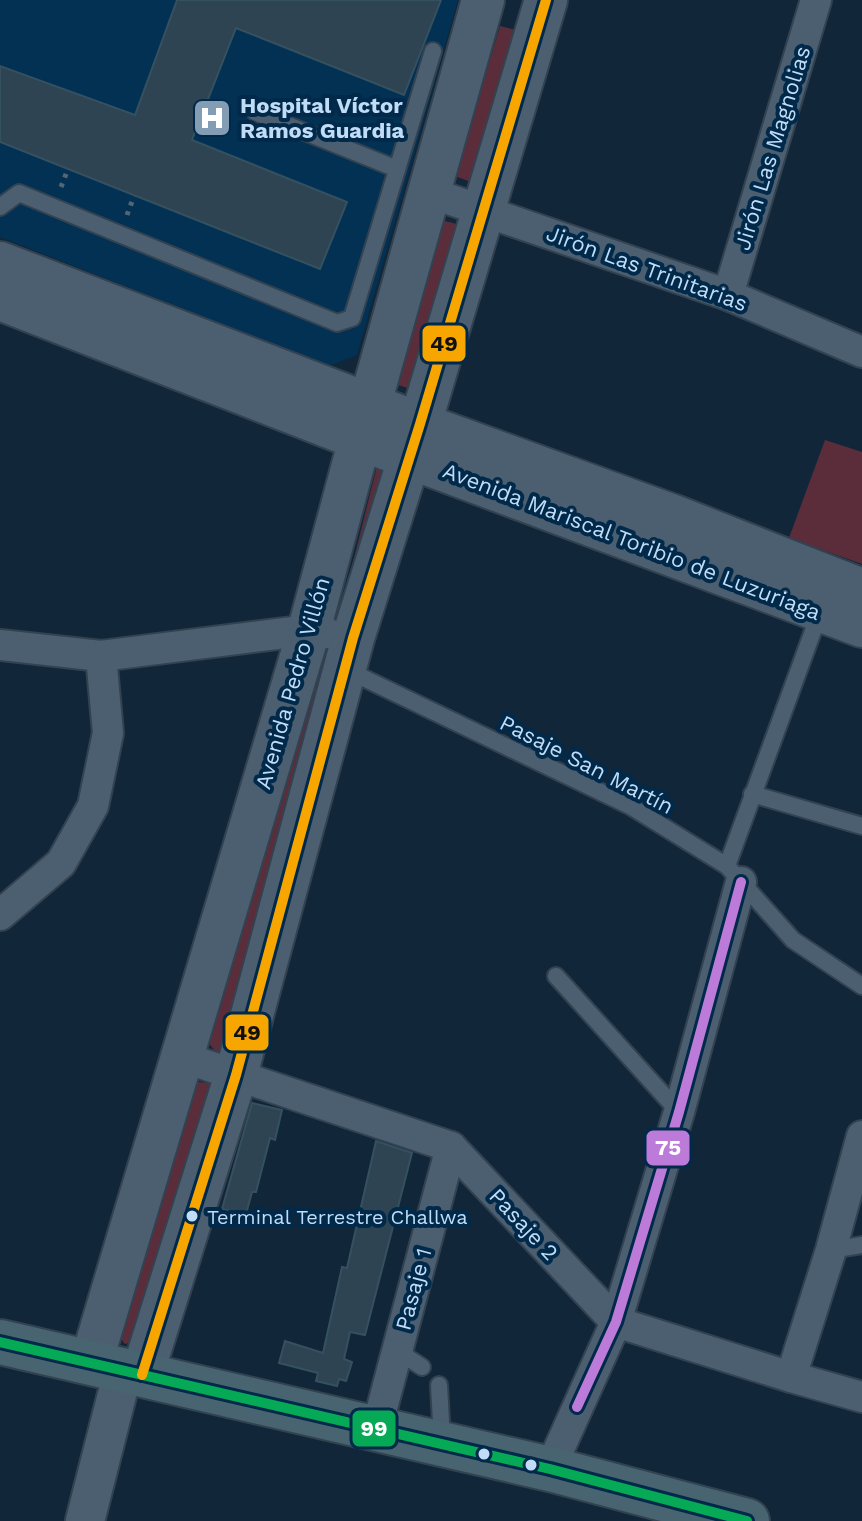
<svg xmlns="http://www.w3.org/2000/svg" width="862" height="1521" viewBox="0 0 862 1521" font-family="'Work Sans',sans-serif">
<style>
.built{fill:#023153}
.green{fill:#5b2d3b}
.building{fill:#2e4453;stroke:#355160;stroke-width:2}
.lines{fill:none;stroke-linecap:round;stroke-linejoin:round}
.service-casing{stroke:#324251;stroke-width:20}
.minor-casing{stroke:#324251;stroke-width:34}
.tertiary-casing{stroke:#324251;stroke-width:42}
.secondary-casing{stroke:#324251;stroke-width:46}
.trunk-casing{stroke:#324251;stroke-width:48}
.path{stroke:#546574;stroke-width:5;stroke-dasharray:4 6;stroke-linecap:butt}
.service{stroke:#4c5f70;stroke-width:16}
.minor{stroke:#4c5f70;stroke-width:30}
.tertiary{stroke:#4c5f70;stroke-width:38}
.secondary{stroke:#4c5f70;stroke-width:42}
.trunk{stroke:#486471;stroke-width:44}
.bus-1-casing{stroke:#00294a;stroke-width:16}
.bus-2-casing{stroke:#00294a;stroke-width:16}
.bus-3-casing{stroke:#00294a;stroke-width:16}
.bus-1{stroke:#06aa56;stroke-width:10}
.bus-2{stroke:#bd7bd9;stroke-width:10}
.bus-3{stroke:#f7a600;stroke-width:10}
.bus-dot{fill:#c0dcf6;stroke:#00294a;stroke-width:3}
.labels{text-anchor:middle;stroke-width:8;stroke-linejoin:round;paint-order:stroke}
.bus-label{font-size:20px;fill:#c0dcf6;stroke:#00294a;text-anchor:start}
.poi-label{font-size:22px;font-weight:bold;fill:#c0dcf6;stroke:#00294a;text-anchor:start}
.street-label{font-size:22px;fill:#c0dcf6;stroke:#00294a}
.line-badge{stroke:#00294a;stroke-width:3}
.badge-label{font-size:22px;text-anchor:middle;font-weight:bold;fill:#fff}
.pale-badge-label{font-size:22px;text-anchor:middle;font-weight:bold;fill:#111}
</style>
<rect width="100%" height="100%" fill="#112739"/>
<polygon class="built" points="0,0 458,0 357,355 329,366 0,237"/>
<g class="green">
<polygon points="500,26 528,33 479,185 455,176"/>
<polygon points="441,220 464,226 417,391 395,384"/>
<polygon points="825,440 862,452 862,564 789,538"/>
<polygon points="377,466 395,477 340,614"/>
<polygon points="323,676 229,1054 217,1054 208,1042 313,678"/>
<polygon points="199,1082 210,1083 215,1094 137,1341 125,1344 118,1335 186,1088"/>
</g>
<g class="building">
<polygon points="177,0 441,0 404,95 236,28 192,140 347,202 320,269 0,142 0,66 135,115"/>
<polygon points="252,1103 282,1110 275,1140 270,1138 256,1192 252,1192 246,1214 222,1209"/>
<polygon points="376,1141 412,1153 365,1335 350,1332 344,1359 352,1362 346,1381 339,1379 337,1386 316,1381 318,1373 279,1363 285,1341 323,1353 342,1267 347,1268"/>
</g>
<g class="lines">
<defs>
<g id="service">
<polyline points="255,112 397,169"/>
<polyline points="0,207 19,193 337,323 352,318 433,51"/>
<polyline points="347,670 630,806 727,866 793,940 862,986"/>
<polyline points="752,794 862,826"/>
<polyline points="727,866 820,612"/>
<polyline points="556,976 679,1112"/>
<polyline points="831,1250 862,1245"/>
<polyline points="396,1350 422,1367"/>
<polyline points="439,1385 442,1440"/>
</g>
<g id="minor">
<polyline points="428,192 728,295 862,352"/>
<polyline points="728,295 816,0"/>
<polyline points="0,645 101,656 309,630 327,633"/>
<polyline points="0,915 61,863 93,806 108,733 101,656"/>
<polyline points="182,1057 451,1147 616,1322 791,1377 862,1397"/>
<polyline points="791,1377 831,1250 862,1136"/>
<polyline points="376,1431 451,1147"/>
<polyline points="550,1469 616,1322 679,1112 741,882"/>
</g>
<polyline id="tertiary" points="85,1521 123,1371"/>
<g id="secondary">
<polyline points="0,263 420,424 671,515 862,590"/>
<polyline points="0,299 360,439 862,626"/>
<polyline points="91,1363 309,630 360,439 483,0"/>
<polyline points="142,1375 236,1075 353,638 420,424 546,0"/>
</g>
<polyline id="trunk" points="0,1342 550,1469 747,1521"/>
</defs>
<use href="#service" class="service-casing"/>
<use href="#minor" class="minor-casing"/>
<use href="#tertiary" class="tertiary-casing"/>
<use href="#secondary" class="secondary-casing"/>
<use href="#trunk" class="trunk-casing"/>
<g class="path">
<polyline points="61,187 68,169"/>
<polyline points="127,215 134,196"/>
</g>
<use href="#service" class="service"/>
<use href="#minor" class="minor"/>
<use href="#tertiary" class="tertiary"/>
<use href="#secondary" class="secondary"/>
<use href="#trunk" class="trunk"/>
<defs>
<polyline id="bus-1" points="0,1342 550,1469 747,1521"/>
<polyline id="bus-2" points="577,1407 616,1322 679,1112 741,882"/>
<polyline id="bus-3" points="142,1375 236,1075 353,638 420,424 546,0"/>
</defs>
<use href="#bus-1" class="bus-1-casing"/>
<use href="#bus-2" class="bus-2-casing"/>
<use href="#bus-3" class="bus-3-casing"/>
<use href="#bus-1" class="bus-1"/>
<use href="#bus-2" class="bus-2"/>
<use href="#bus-3" class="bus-3"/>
</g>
<defs>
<symbol id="hospital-square" viewBox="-11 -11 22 22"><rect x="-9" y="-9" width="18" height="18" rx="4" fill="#839db4" stroke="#00294a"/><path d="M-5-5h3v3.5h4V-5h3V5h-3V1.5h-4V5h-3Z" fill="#fff"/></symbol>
</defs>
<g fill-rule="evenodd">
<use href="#hospital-square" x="190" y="96" width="44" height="44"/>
</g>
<g class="bus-dot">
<circle cx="192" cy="1216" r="7"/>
<circle cx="484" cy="1454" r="7"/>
<circle cx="531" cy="1465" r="7"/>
</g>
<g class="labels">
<g class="bus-label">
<text x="207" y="1224">Terminal Terrestre Challwa</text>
</g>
<g class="poi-label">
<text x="240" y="113">Hospital Víctor<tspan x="240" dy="25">Ramos Guardia</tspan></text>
</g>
<g class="street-label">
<text transform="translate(772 148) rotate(-73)" y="8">Jirón Las Magnolias</text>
<text transform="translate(647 268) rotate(20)" y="8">Jirón Las Trinitarias</text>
<text transform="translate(632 541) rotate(21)" y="8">Avenida Mariscal Toribio de Luzuriaga</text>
<text transform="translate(292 683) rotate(-74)" y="8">Avenida Pedro Villón</text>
<text transform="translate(587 764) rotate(27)" y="8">Pasaje San Martín</text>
<text transform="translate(524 1224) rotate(47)" y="8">Pasaje 2</text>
<text transform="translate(413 1289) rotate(-75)" y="8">Pasaje 1</text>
</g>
</g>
<g class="line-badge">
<rect x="421" y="324" width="46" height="39" rx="8" fill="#f7a600"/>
<rect x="224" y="1013" width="46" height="39" rx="8" fill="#f7a600"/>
<rect x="645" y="1129" width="46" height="38" rx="8" fill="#bd7bd9"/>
<rect x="351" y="1409" width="46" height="39" rx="8" fill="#06aa56"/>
</g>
<g class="badge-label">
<text x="668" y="1155">75</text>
<text x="374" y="1436">99</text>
</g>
<g class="pale-badge-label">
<text x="444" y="351">49</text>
<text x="247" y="1040">49</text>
</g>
</svg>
